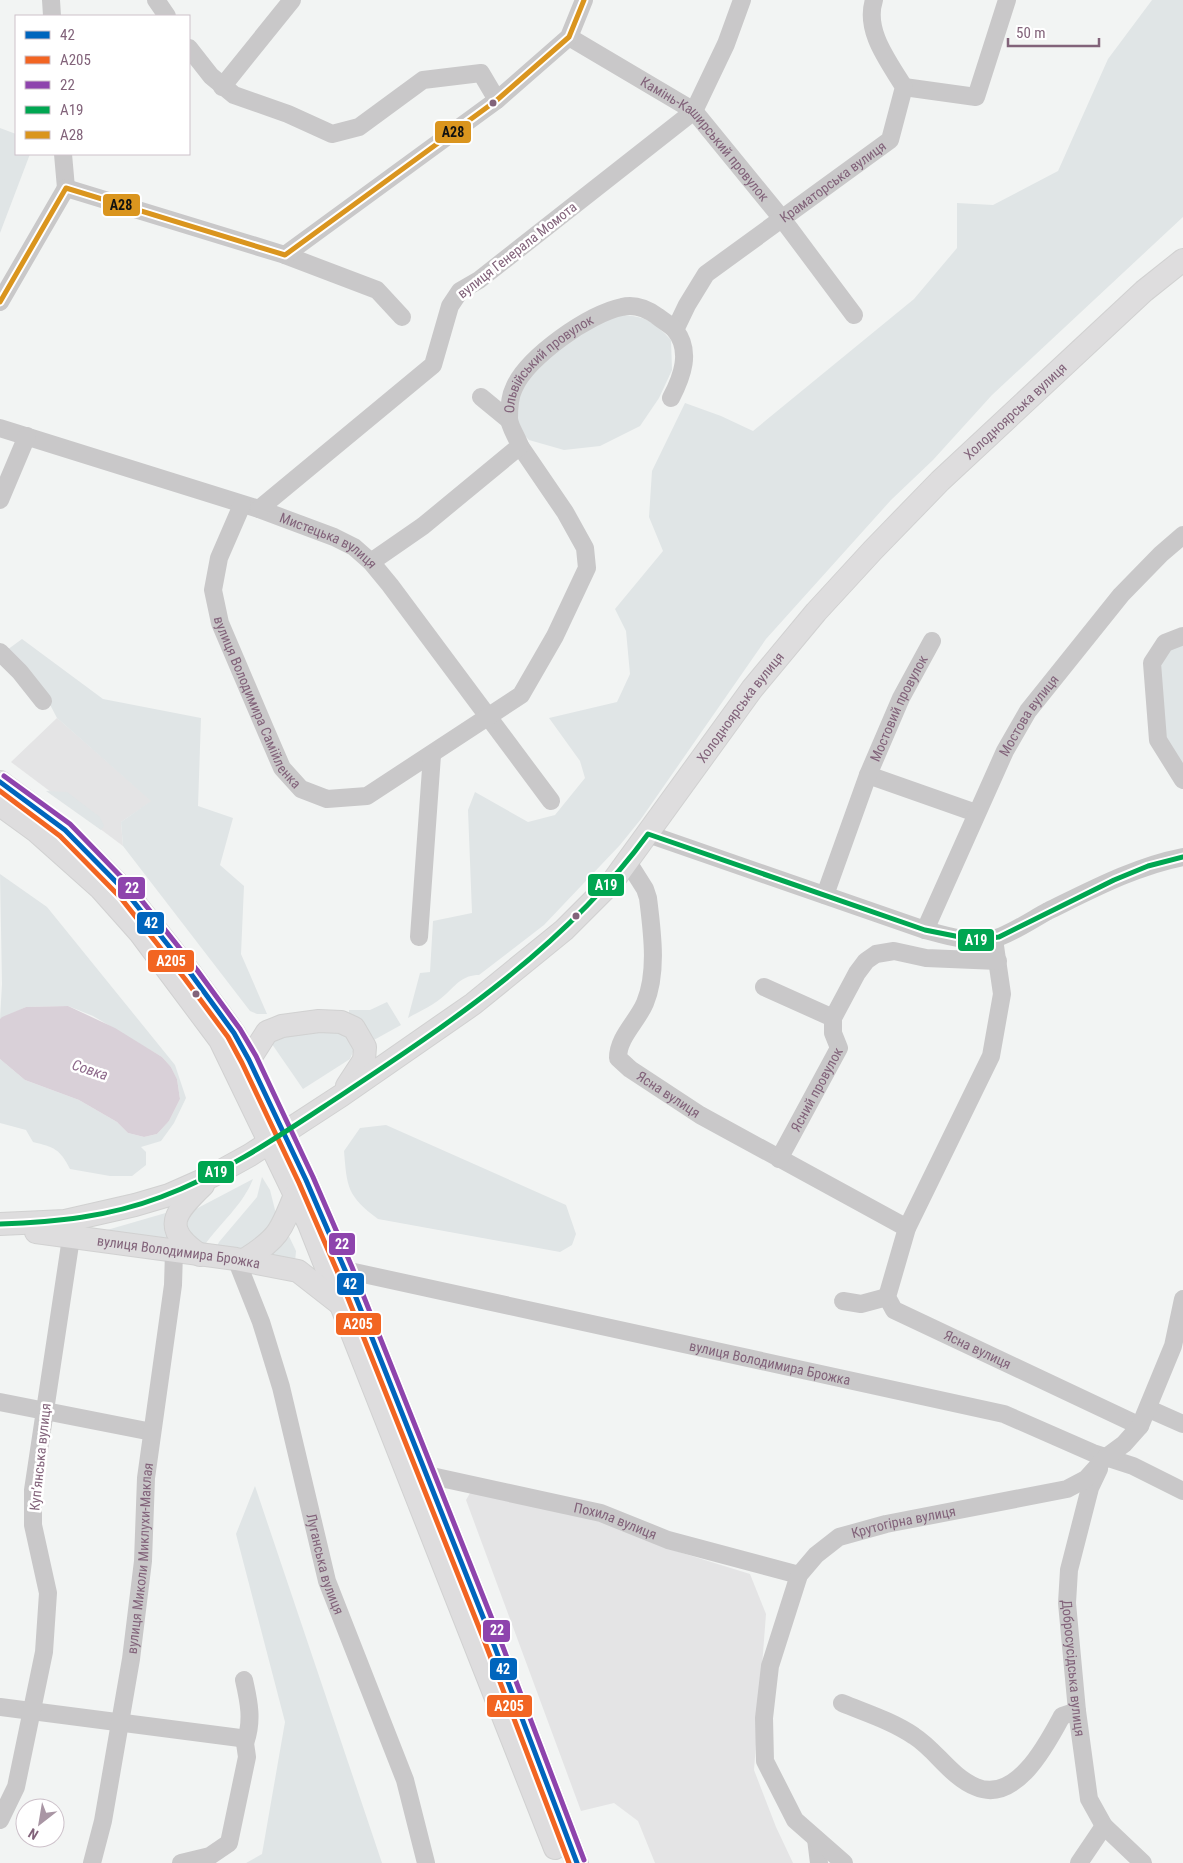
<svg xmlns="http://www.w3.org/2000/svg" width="1183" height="1863" viewBox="0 0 1183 1863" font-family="'Roboto Condensed',sans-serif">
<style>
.built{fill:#e4e4e5}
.green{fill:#e0e5e6}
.water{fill:#d9d0d8}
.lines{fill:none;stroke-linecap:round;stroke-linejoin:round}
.major-casing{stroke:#d1d1d1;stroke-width:24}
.minor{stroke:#c9c8c9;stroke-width:18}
.major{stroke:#deddde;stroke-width:22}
.bus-1-casing{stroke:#fff;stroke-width:9}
.bus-2-casing{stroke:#fff;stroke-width:9}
.bus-3-casing{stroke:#fff;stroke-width:9}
.bus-4-casing{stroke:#fff;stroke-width:9}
.bus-5-casing{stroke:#fff;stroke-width:9}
.bus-1{stroke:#0065bd;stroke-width:5}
.bus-2{stroke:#f26522;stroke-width:5}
.bus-3{stroke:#8e44ad;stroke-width:5}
.bus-4{stroke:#00a651;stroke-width:5}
.bus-5{stroke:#da951e;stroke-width:5}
.bus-dot{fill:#82637a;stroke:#fff;stroke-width:2}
.labels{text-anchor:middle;stroke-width:5;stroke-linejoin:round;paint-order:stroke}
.street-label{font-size:14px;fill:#82637a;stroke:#fff}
.water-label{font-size:15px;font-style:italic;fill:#8d688a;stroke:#fff}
.line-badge{stroke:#fff;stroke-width:2}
.badge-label{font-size:14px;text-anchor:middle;font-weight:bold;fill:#fff}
.pale-badge-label{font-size:14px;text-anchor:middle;font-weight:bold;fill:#111}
</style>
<rect width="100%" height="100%" fill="#f2f4f3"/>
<g class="built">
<polygon points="57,718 152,801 121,822 123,846 11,762"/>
<polygon points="473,1488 608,1519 666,1548 750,1574 766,1614 754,1770 776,1827 793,1863 655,1863 638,1821 614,1803 581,1811 466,1500"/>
</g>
<g class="green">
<path d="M 1152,0 L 1183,0 L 1183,217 L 992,395 L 933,460 L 891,500 L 766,639 L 641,819 L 620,845 L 544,925 L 479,975 C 463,975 457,984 446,994 C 436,1004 420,1011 408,1018 L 420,973 L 430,972 L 433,921 L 472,913 L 468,810 L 475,792 L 528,822 L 555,815 L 585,778 L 580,761 L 549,718 L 617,702 L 630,674 L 626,631 L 615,609 L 663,551 L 649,517 L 652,471 L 685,403 L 721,416 L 753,431 L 914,299 L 957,248 L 957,203 L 993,205 L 1058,171 L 1108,59 Z"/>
<polygon points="0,128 16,134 16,154 30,154 0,233"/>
<path d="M 622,315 C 646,316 655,323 671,340 L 672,370 L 659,398 L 640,426 L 600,446 L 564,450 L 529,440 L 515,425 L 519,395 L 529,376 L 542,361 L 591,324 Z"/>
<polygon points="22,639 103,699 201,718 198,806 233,818 220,865 244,886 241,954 267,1014 257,1014 250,1011 123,846 121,822 151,801 57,718 45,695 7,650"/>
<polygon points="1183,639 1183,766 1163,736 1156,663"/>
<polygon points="46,791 67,792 100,817 104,826 101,830"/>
<path d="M 0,874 L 47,907 L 175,1065 L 186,1098 L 174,1123 L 161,1141 L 141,1147 L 146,1152 L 146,1165 L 132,1176 L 110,1176 L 70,1169 C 60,1149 54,1147 33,1142 L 26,1130 L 0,1123 L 0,1059 L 25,1080 L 79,1100 L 117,1122 L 128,1133 L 144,1137 L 157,1134 L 169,1121 L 180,1099 L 177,1079 L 171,1067 L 162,1057 L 93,1016 L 68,1006 L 26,1007 L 0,1019 L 2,984 Z"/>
<polygon points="387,1002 401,1025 372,1041 349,1018 349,1010 370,1010"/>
<polygon points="342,1029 354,1049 350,1059 303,1089 272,1044 276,1037"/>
<path d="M 386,1125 L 566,1205 L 576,1234 L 572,1245 L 560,1252 L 378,1219 C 347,1196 347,1187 344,1151 L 360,1128 Z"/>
<polygon points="262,1177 270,1190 277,1218 250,1251 215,1250 219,1242 257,1197"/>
<path d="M 253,1179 C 243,1205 220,1223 204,1246 L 184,1233 L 188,1217 L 194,1210 Z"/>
<polygon points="169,1212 173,1248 107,1230"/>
<polygon points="286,1230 296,1251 295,1262 255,1257"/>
<polygon points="255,1486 382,1863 246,1863 262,1854 285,1722 236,1534"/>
</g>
<polygon class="water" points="68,1006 115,1028 162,1057 171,1067 177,1079 180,1099 169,1121 157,1134 144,1137 128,1133 117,1122 79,1100 25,1080 0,1059 0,1019 2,1017 26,1007"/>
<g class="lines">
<defs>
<g id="major">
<polyline points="0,782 65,830 126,892 191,974 234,1033 249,1060 306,1180 345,1270 491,1637 577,1863"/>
<polyline points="0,805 36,831 100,888 140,933 220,1040 309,1224 555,1848"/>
<polyline points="249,1060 267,1032 282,1026 319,1021 341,1022 354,1028 365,1047 364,1060 347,1086"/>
<path id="s17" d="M 0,1224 L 65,1221 L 135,1205 L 169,1195 L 212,1176 L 250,1155 L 342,1095 L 473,1004 L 564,930 L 613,881 L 752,689 L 816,612 L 873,550 L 940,481 L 1144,291 L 1183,260"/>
<path id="s18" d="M 36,1232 L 236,1259 L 298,1271 L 339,1303"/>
<path d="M 200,1255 C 160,1228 175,1212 203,1185"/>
<path d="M 244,1260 C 278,1239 281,1231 295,1195"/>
</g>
</defs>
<use href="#major" class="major-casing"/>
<g class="minor">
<polyline points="51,0 52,16"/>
<polyline points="156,0 167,16"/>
<path id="s1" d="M 569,37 L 694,111 L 783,220 L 854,315"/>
<polyline points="189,48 211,76 234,95 288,114 332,134 359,127 423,80 481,73 497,100"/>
<polyline points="222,87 292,0"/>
<polyline points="904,87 976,97 1007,0"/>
<polyline points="63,154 66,188"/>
<polyline points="66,188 285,255 377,290 402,317"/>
<polyline points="285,255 497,100 569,37 584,0"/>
<polyline points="0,302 66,188"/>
<path id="s2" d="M 675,330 L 687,305 L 706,274 L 890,140 L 904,87 C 889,62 864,31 874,0"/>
<polyline points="481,397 509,420"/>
<path id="s3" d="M 0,428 L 259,509 L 334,537 L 354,547 L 371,562 L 390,585 L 551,801"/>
<polyline points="0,500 27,436"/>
<path id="s4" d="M 242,505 L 219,558 L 213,590 L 220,623 L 266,731 L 282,768 L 301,789 L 327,799 L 367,796 L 521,695 L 555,636 L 587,568 L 585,548 L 565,512 L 520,446"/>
<polyline points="259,509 433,365 450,306 460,291 479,280 694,111 726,44 742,0"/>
<path id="s5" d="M 371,562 L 423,526 L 520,446 C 517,437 509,426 509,418 C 509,408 510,396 514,388 C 527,357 590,313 622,307 C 634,304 647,309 657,316 C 663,321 671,325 675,330 C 692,351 682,377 671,398"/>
<polyline points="1183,636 1165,643 1152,663 1158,740 1183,780"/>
<polyline points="0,652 20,672 43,701"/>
<polyline points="868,775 976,813"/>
<path d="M 648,834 L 925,930 C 947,936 969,943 993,939 C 1008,936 1033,919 1048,911 C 1091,890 1136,866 1183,857"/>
<path id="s6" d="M 628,862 L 645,889 L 648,898 C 652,931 658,972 645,1003 C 637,1022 618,1037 618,1058 L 630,1069 L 700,1115 L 907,1228"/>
<path id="s7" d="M 825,895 L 868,775 L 901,698 L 932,641"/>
<path id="s8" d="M 925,930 L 1005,751 L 1028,711 L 1121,595 L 1161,554 L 1183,535"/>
<polyline points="419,937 432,755"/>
<path id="s9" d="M 994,939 L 1002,994 L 991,1056 L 907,1228 L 887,1297 L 894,1310 L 1140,1426"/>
<polyline points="764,987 833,1018"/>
<path id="s10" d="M 779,1159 L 839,1048 L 833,1033 L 833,1018 L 857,973 L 866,961 L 876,954 L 894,951 L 926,958 L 998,961"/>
<path id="s11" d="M 236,1259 L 261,1322 L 281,1387 L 327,1581 L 405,1780 L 426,1863"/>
<path id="s12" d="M 345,1270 L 1004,1414 L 1093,1453 L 1133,1466 L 1183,1491"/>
<polyline points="843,1301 861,1304 887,1297"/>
<polyline points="0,1402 152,1432"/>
<polyline points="1149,1409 1183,1424"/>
<path id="s13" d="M 1099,1469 L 1090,1488 L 1069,1570 L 1067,1603 L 1077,1711 L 1089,1799 L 1104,1826 L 1143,1863"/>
<path id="s14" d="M 427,1475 L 601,1513 L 668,1540 L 799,1575"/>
<path d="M 244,1680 C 249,1702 253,1721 245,1743"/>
<path d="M 842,1703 C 866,1713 892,1721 914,1736 C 936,1750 951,1777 976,1787 C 1016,1804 1047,1744 1062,1716 L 1077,1711"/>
<polyline points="0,1707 240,1738 245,1743 247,1757 229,1843 210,1856 181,1863"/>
<polyline points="0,1820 16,1787 44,1652 48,1593 33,1525 33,1490 71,1238"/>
<polyline points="816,1839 819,1863"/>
<path id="s15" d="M 92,1863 L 103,1821 L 131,1659 L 143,1561 L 146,1478 L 173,1285 L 174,1252"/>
<path id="s16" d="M 844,1863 L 795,1820 L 765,1761 L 764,1718 L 770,1666 L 799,1575 L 816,1555 L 839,1537 L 886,1524 L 1067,1489 L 1086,1479 L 1105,1458 L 1124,1444 L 1140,1426 L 1173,1346 L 1183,1299"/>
<polyline points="1079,1863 1104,1826"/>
</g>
<use href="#major" class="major"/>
<defs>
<polyline id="bus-1" points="0,782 65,830 126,892 191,974 234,1033 249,1060 306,1180 345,1270 491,1637 577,1863"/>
<polyline id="bus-2" points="0,791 60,836 120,897 185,979 228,1037 242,1063 299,1183 338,1273 484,1640 569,1863"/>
<polyline id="bus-3" points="4,776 70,824 131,887 197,970 240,1029 256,1056 313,1177 352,1267 498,1634 584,1860"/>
<path id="bus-4" d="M 0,1224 C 56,1222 108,1217 161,1197 C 226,1173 282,1134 340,1096 C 452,1022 568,944 648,834 L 925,930 L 975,940 L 999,937 L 1114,880 L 1148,866 L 1183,857"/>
<polyline id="bus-5" points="0,302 66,188 285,255 497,100 569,37 584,0"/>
</defs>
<use href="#bus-1" class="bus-1-casing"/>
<use href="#bus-2" class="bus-2-casing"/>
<use href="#bus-3" class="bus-3-casing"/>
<use href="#bus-4" class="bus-4-casing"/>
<use href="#bus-5" class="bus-5-casing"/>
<use href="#bus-1" class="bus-1"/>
<use href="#bus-2" class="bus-2"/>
<use href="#bus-3" class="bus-3"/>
<use href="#bus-4" class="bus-4"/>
<use href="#bus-5" class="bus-5"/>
</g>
<g class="bus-dot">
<circle cx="493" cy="103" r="4.5"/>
<circle cx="576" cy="916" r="4.5"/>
<circle cx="196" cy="994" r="4.5"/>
</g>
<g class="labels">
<g class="street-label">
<text dy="5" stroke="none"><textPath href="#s1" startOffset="172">Камінь-Каширський провулок</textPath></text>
<text dy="5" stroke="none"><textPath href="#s2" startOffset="221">Краматорська вулиця</textPath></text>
<text transform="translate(517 250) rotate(-38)" y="5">вулиця Генерала Момота</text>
<text dy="5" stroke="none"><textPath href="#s5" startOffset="290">Ольвійський провулок</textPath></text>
<text dy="5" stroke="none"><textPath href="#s17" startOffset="1339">Холодноярська вулиця</textPath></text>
<text dy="5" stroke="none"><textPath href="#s3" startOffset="348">Мистецька вулиця</textPath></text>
<text dy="5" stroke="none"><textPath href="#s4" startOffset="212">вулиця Володимира Самійленка</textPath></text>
<text dy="5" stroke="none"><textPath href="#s17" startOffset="934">Холодноярська вулиця</textPath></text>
<text dy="5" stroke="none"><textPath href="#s7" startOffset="201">Мостовий провулок</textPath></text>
<text dy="5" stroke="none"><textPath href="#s8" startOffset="239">Мостова вулиця</textPath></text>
<text dy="5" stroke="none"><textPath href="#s10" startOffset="79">Ясний провулок</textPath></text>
<text dy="5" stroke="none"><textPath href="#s6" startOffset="272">Ясна вулиця</textPath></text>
<text dy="5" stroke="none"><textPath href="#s18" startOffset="144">вулиця Володимира Брожка</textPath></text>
<text dy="5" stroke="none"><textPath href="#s9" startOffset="489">Ясна вулиця</textPath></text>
<text dy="5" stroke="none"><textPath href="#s12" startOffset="435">вулиця Володимира Брожка</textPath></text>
<text transform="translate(40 1457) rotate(-84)" y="5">Купʼянська вулиця</text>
<text dy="5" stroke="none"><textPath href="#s14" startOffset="194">Похила вулиця</textPath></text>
<text dy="5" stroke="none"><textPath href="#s16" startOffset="444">Крутогірна вулиця</textPath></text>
<text dy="5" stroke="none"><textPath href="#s15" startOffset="309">вулиця Миколи Миклухи-Маклая</textPath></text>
<text dy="5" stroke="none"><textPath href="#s11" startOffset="318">Луганська вулиця</textPath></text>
<text dy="5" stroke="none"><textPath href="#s13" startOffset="204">Добросусідська вулиця</textPath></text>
</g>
<g class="water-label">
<text transform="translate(90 1070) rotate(18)" y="5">Совка</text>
</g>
</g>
<g class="line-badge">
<rect x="434" y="120" width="38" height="24" rx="5" fill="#da951e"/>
<rect x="102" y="193" width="39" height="24" rx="5" fill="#da951e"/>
<rect x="587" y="873" width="38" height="24" rx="5" fill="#00a651"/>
<rect x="117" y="876" width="29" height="24" rx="5" fill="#8e44ad"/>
<rect x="136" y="911" width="29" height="24" rx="5" fill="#0065bd"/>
<rect x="957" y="928" width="38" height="24" rx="5" fill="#00a651"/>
<rect x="147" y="949" width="48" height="24" rx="5" fill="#f26522"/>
<rect x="197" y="1160" width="38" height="24" rx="5" fill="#00a651"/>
<rect x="328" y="1232" width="28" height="24" rx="5" fill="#8e44ad"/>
<rect x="336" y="1272" width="29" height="24" rx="5" fill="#0065bd"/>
<rect x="335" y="1312" width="47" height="24" rx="5" fill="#f26522"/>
<rect x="482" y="1619" width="29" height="24" rx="5" fill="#8e44ad"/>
<rect x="489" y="1657" width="29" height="24" rx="5" fill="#0065bd"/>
<rect x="486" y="1694" width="47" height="24" rx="5" fill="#f26522"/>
</g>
<g class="badge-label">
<text x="606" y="890">А19</text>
<text x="132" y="893">22</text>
<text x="151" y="928">42</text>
<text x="976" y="945">А19</text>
<text x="171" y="966">А205</text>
<text x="216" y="1177">А19</text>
<text x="342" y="1249">22</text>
<text x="350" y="1289">42</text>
<text x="358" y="1329">А205</text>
<text x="497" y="1635">22</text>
<text x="503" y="1674">42</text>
<text x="509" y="1711">А205</text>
</g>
<g class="pale-badge-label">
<text x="453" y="137">А28</text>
<text x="121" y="210">А28</text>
</g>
<rect x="15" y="15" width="175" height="140" fill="#ffffff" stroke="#cdc1ca"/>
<rect x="25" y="31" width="25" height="8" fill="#0065bd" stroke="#cdc1ca"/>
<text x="60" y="40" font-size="15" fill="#82637a">42</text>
<rect x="25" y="56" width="25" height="8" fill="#f26522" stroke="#cdc1ca"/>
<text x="60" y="65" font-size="15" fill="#82637a">А205</text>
<rect x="25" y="81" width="25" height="8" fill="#8e44ad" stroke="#cdc1ca"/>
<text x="60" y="90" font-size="15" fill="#82637a">22</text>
<rect x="25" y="106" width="25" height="8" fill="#00a651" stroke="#cdc1ca"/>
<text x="60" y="115" font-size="15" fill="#82637a">А19</text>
<rect x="25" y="131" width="25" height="8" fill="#da951e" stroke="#cdc1ca"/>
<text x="60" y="140" font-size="15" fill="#82637a">А28</text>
<g transform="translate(40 1823) rotate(211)"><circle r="24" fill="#ffffff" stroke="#cdc1ca"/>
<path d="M0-4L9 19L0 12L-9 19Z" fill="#a996a4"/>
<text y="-8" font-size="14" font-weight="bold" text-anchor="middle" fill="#82637a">N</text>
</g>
<path d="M1008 38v8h91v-8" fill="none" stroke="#82637a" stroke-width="2.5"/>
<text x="1016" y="38" font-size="15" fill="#82637a" stroke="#ffffff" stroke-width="4" paint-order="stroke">50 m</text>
</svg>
